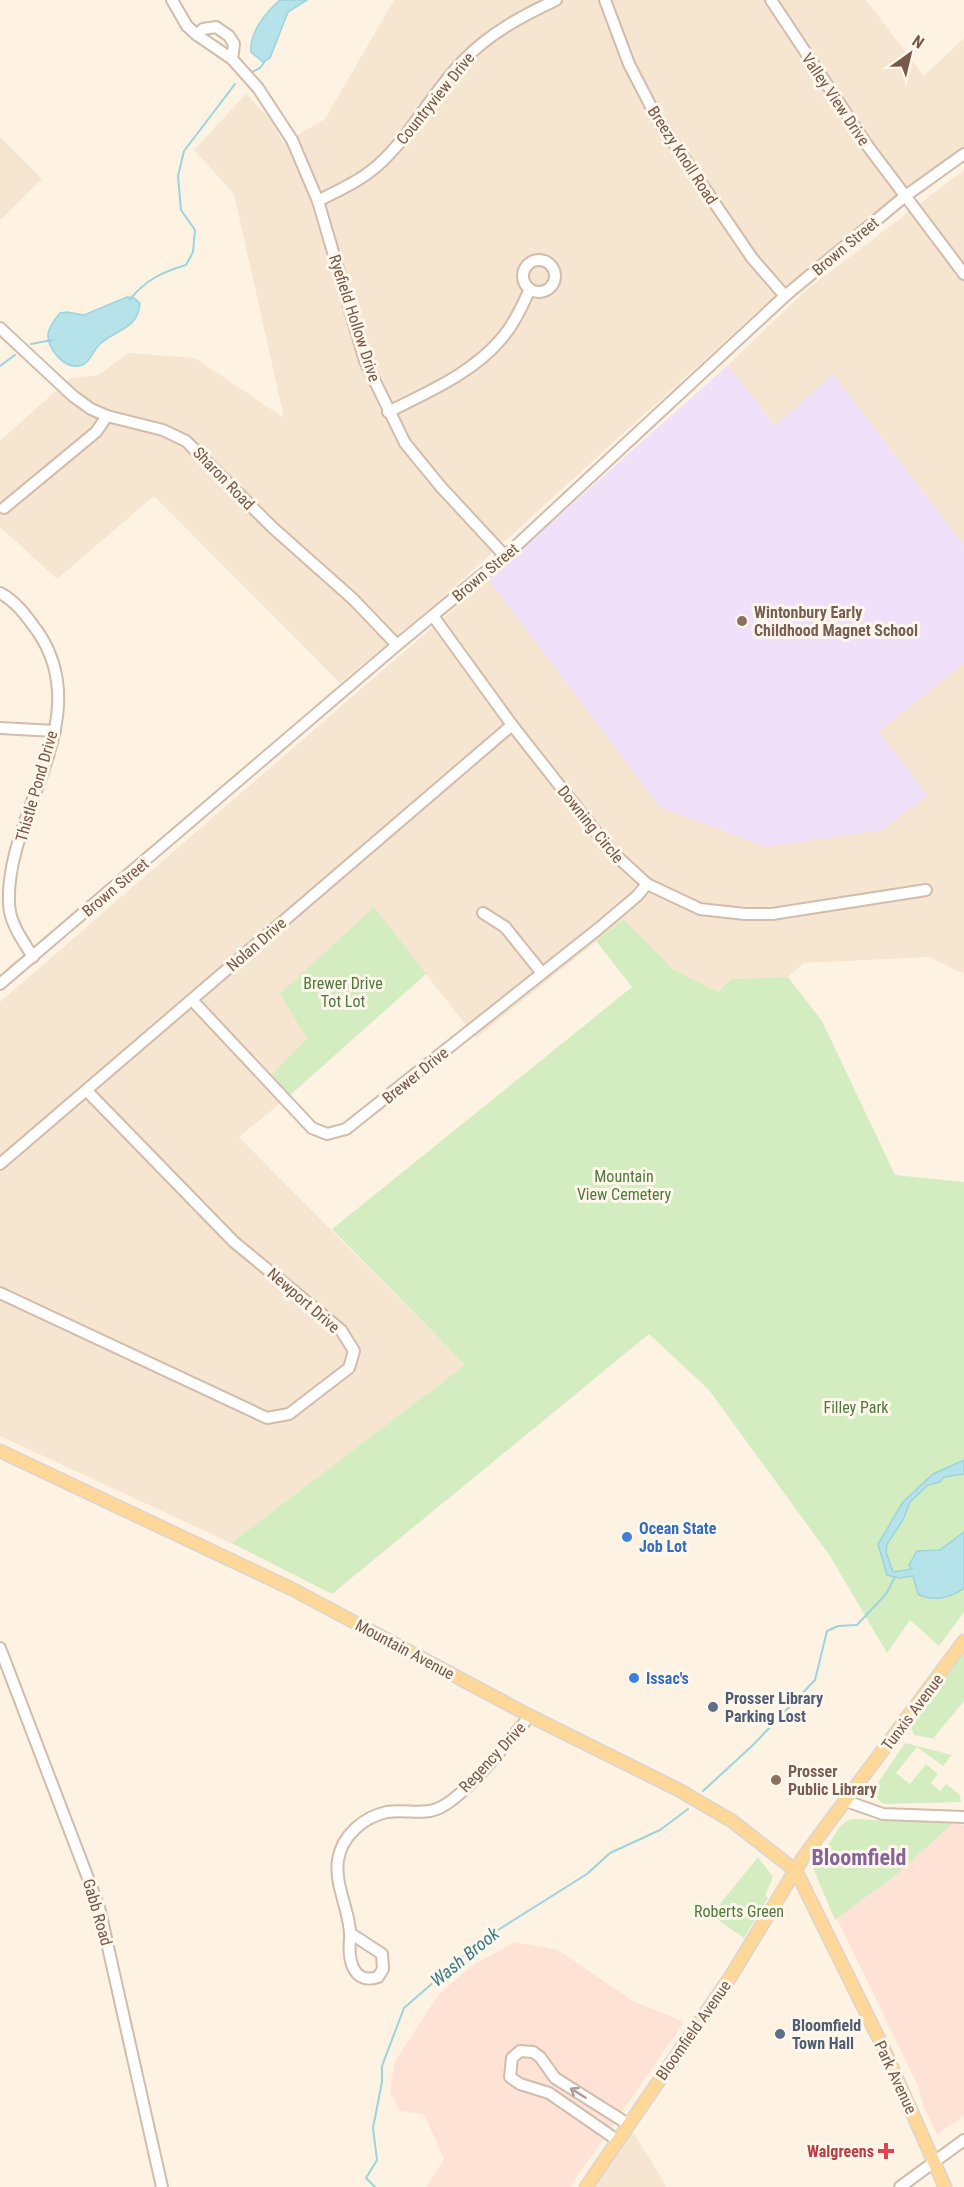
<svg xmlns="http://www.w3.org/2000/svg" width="964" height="2187" viewBox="0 0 964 2187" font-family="'Roboto Condensed',sans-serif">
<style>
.residential{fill:#f6e5d1}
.commercial{fill:#ffe2d6}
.education{fill:#f0e0fa}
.green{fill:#d3edc1}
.water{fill:#b6e3e9;stroke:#9cd3dc;stroke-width:1.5}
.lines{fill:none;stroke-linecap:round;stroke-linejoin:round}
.stream{stroke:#9cd3dc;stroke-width:2}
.minor-casing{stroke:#d2bcab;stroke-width:14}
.major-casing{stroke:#dcd4cf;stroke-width:15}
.minor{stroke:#fff;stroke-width:10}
.major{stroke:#ffd799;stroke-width:12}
.oneway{stroke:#ae9b91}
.education-dot{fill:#8d6e63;stroke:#fff7eb;stroke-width:2}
.shop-dot{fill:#3f7fe0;stroke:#fff7eb;stroke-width:2}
.service-dot{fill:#5c6f8a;stroke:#fff7eb;stroke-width:2}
.health-dot{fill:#e0444e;stroke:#fff7eb;stroke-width:2}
.labels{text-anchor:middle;stroke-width:6;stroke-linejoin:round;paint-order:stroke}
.street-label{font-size:16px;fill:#785847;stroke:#fff7eb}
.education-label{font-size:16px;font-weight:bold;fill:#785e54;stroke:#fff7eb;text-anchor:start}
.park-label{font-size:16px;fill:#4f793c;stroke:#fff7eb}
.shop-label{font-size:16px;font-weight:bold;fill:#366cbe;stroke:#fff7eb;text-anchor:start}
.service-label{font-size:16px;font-weight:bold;fill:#4e5e75;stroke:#fff7eb;text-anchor:start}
.health-label{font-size:16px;font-weight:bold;fill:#be3a42;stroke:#fff7eb;text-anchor:end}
.water-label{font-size:18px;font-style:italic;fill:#3c7b86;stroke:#fff7eb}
.district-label{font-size:22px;font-weight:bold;fill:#87629c;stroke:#fff7eb}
</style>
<rect width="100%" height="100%" fill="#fef3e3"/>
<g class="residential">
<polygon points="394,0 866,0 924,76 964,38 964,151 788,284 441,599 340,683 154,496 57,579 0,527 0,441 70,378 99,375 128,353 195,358 284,418 234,194 194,150 246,94 271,120 283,143 325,119"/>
<polygon points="0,137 42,179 0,220"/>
<polygon points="964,170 964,545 833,374 775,426 728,365 806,290"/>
<polygon points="488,579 660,807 766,847 928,795 878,732 964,663 964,974 929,957 804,963 788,977 731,979 718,992 673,969 623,920 476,1038 374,908 307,1038 270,1077 288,1097 239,1137 465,1365 231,1543 0,1436 0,1002"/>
<polygon points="628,2124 667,2187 586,2187"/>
</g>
<g class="commercial">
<polygon points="953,1823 964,1825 964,2116 937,2134 924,2108 919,2088 837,1919 896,1875"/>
<polygon points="515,1942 558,1950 633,2001 684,2022 570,2187 426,2187 444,2159 424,2114 400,2111 390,2092 395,2061 439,1994 470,1967"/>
</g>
<polygon class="education" points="728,365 775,426 833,374 964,545 964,663 879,732 928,795 882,830 766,847 660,807 488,579"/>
<g class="green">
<polygon points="374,907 426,974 288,1097 270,1077 307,1038 280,994"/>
<polygon points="623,919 673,969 718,992 731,979 788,977 822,1021 895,1175 964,1182 964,1612 939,1646 910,1620 887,1653 830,1556 709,1390 649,1334 332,1594 231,1543 465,1365 332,1229 632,987 596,941"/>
<polygon points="964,1653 964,1701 934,1737 936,1739 914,1735 911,1727"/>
<path d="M 905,1743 L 952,1755 L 943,1766 L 917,1747 L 896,1773 L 910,1784 L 926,1764 L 938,1774 L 931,1783 L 940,1791 L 946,1784 L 960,1795 L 961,1802 L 885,1804 C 878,1801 874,1795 875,1787 Z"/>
<polygon points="848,1820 853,1819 953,1823 896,1875 835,1920 813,1868 841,1825"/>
<polygon points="758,1857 773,1877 765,1895 768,1898 744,1938 711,1915"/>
</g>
<g class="water">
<path d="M 280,0 L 307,0 L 288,12 L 270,58 L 263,62 L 251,52 C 249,33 266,12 280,0 Z"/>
<path d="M 127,297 L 134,298 L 140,303 C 138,330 116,329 100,344 C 93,350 91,362 82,365 C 65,371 47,349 48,334 C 49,326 55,319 60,313 L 67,312 L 84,315 Z"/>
<path d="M 964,1460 L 964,1474 L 944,1477 L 940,1482 L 928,1485 L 910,1502 L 903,1520 L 887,1544 L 886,1552 L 893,1572 L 912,1569 L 909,1565 L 917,1551 L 940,1550 L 964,1532 L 964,1588 C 951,1598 933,1602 918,1594 L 913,1576 L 900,1578 L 887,1575 L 878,1544 L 903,1502 L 933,1474 Z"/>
</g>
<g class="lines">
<g class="stream">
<polyline points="252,72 260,68 265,61"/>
<path d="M 130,299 C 146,280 162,272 186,265 L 193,252 L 195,230 L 181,210 L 178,176 L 184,151 L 235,84"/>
<polyline points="31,344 52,340"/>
<polyline points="0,366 15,355"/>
<polyline points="703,1791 753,1745 815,1680 827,1631 838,1626 857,1625 886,1594 895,1577"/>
<polyline points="375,2187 366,2178 377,2160 373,2128 382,2082 382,2066 404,2008 482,1940 587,1874 610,1853 660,1830 688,1809"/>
</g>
<defs>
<g id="minor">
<polyline points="172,0 187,26 197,35 203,29 216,27 229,36 234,44 232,59"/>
<polyline points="605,0 629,64 658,120 752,258 785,296"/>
<polyline points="771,0 867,145 964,274"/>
<polyline points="197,35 232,59 258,88 292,140 318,201 365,361 405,443 441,487 505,556"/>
<path d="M 318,201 C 339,190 360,181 377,166 C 412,135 432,92 464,60 C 490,33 522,16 556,0"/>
<circle cx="539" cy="276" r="16"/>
<polyline points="0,328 73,396 91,409 107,416 163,430 186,441 272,527 353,599 397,645"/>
<path d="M 388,412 C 428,392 473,373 502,338 C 514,324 522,306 530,289"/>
<polyline points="4,508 96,432 107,416"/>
<path d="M 0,593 C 16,601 27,617 38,632 C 98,720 5,814 9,903 C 9,922 23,941 33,957"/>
<polyline points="433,616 512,725 611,851 647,884 700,909 745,914 772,914 926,890"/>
<polyline points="0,728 55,731"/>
<polyline points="483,913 505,927 542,973"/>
<polyline points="0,984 397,645 505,556 785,296 904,197 964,154"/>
<polyline points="192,1000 312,1128 327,1134 346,1129 598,929 637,896 647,884"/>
<polyline points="0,1164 512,725"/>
<polyline points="0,1293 267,1418 289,1414 349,1368 354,1351 341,1330 234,1242 87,1091"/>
<polyline points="0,1648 99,1907 162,2187"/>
<polyline points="846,1801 883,1814 964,1817"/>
<path d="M 350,1933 L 382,1954 L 383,1969 L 378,1977 C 353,1985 348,1960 350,1940 C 352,1914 334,1887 338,1860 C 342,1835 364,1817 387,1812 C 404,1809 422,1815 437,1809 C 465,1798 509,1740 530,1716"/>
<polyline points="617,2140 549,2093 520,2084 510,2077 512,2058 520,2051 533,2052 540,2057 555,2078 628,2124"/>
<polyline points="900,2187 964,2140"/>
</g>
<g id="major">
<polyline points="0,1451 292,1589 530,1716 677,1789 732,1821 796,1871 883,2047 945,2187"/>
<polyline points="586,2187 731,1976 804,1856 964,1641"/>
</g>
</defs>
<use href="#minor" class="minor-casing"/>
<use href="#major" class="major-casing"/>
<use href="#minor" class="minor"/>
<use href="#major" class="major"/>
</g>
<defs><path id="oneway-shaft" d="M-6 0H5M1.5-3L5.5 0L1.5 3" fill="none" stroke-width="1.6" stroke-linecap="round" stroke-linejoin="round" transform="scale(1.5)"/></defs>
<use class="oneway" href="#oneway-shaft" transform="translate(578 2093) rotate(-148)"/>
<g class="education-dot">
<circle cx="742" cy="621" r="6"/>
<circle cx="776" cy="1780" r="6"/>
</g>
<g class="shop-dot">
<circle cx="627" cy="1537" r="6"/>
<circle cx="634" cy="1678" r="6"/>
</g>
<g class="service-dot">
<circle cx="713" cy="1707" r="6"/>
<circle cx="780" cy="2034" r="6"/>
</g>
<path class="health-dot" d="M883 2142h6v6h6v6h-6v6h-6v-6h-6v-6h6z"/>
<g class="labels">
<g class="street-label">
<text transform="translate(435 98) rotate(-51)" y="6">Countryview Drive</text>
<text transform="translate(836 99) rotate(56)" y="6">Valley View Drive</text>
<text transform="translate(683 155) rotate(57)" y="6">Breezy Knoll Road</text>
<text transform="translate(845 246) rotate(-40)" y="6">Brown Street</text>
<text transform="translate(355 318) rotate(72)" y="6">Ryefield Hollow Drive</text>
<text transform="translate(224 478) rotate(46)" y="6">Sharon Road</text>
<text transform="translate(485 572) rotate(-40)" y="6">Brown Street</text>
<text transform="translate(36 786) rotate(-74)" y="6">Thistle Pond Drive</text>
<text transform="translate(591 824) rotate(51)" y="6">Downing Circle</text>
<text transform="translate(115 887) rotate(-40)" y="6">Brown Street</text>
<text transform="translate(256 944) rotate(-41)" y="6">Nolan Drive</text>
<text transform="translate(415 1075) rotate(-39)" y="6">Brewer Drive</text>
<text transform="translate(304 1300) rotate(41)" y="6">Newport Drive</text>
<text transform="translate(405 1649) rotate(28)" y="6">Mountain Avenue</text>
<text transform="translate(912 1712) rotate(-53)" y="6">Tunxis Avenue</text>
<text transform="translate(492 1757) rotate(-47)" y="6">Regency Drive</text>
<text transform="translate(98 1912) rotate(74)" y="6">Gabb Road</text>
<text transform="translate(693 2030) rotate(-55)" y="6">Bloomfield Avenue</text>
<text transform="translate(896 2077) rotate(65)" y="6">Park Avenue</text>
</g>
<g class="education-label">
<text x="754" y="618">Wintonbury Early<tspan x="754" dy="18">Childhood Magnet School</tspan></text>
<text x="788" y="1777">Prosser<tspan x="788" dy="18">Public Library</tspan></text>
</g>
<g class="park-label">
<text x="343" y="989">Brewer Drive<tspan x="343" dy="18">Tot Lot</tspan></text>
<text x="624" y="1182">Mountain<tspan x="624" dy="18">View Cemetery</tspan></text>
<text x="856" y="1413">Filley Park</text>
<text x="739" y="1917">Roberts Green</text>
</g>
<g class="shop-label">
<text x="639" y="1534">Ocean State<tspan x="639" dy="18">Job Lot</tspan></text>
<text x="646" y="1684">Issac's</text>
</g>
<g class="service-label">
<text x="725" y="1704">Prosser Library<tspan x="725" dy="18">Parking Lost</tspan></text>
<text x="792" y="2031">Bloomfield<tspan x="792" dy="18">Town Hall</tspan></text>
</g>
<g class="health-label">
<text x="874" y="2157">Walgreens</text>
</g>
<g class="water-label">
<text transform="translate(465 1957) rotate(-39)" y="6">Wash Brook</text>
</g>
<g class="district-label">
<text x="859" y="1865">Bloomfield</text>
</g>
</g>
<g transform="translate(910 54) rotate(34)" stroke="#fff7eb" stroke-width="4.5" paint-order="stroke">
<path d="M0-4.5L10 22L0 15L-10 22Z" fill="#785847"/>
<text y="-9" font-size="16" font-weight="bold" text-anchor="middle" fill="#785847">N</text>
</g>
</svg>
